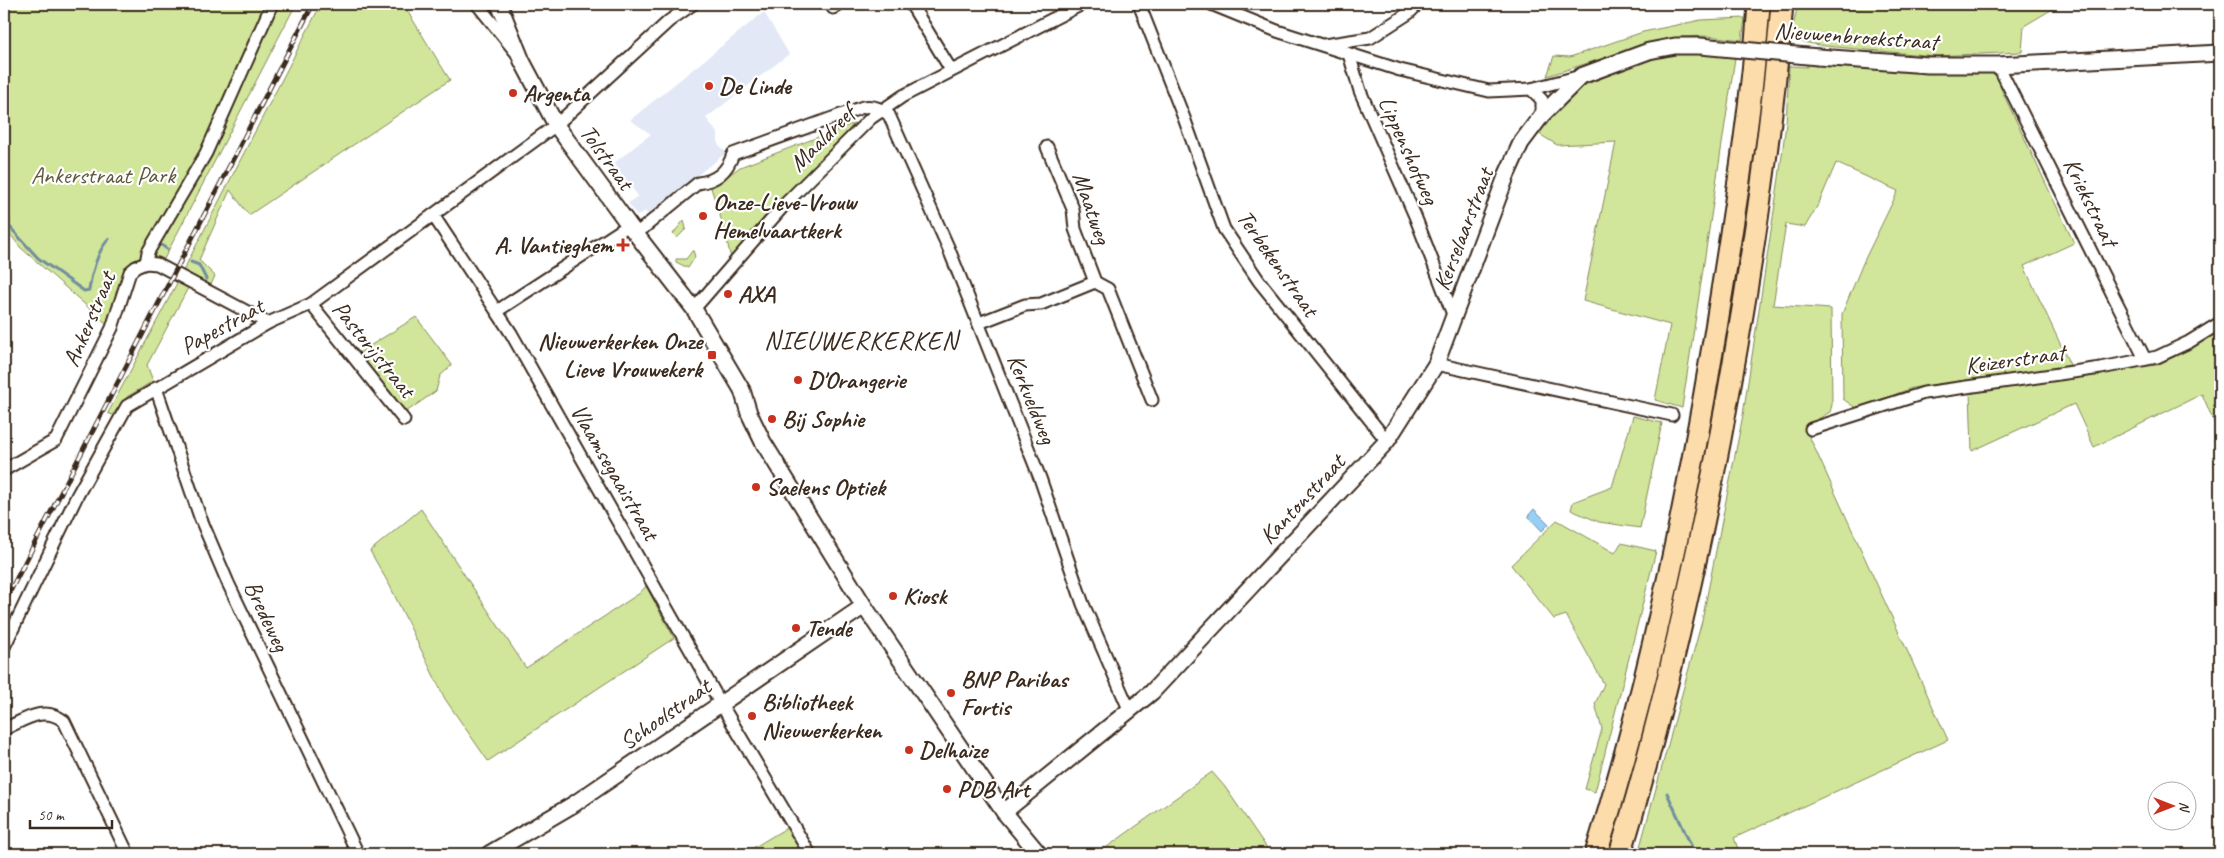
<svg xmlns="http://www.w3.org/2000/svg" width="2224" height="858" viewBox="0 0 2224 858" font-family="Caveat,sans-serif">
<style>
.built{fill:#e2e8f5}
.green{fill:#d1e69a;stroke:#86885c}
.water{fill:#96d0f6;stroke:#728ea0}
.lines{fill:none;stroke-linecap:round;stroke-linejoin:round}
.stream{stroke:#728ea0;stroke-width:3}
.minor-casing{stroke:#3b2a1e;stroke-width:15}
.tertiary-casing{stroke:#3b2a1e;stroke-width:19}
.motorway-casing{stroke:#3b2a1e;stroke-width:25}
.minor{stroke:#fff;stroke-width:11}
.tertiary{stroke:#fff;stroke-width:15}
.motorway{stroke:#fddcac;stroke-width:21}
.rail-casing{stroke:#3b2a1e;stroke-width:5}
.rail{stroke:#fff;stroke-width:3;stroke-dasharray:9;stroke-linecap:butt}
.tertiary-bridge-casing{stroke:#3b2a1e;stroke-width:19;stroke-linecap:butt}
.tertiary-bridge{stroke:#fff;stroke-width:15}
.poi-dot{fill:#c8321e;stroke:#fff;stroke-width:2}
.labels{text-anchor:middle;stroke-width:4.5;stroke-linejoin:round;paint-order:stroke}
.street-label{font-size:24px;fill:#3b2a1e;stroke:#fff}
.poi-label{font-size:24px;font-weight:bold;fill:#3b2a1e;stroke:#fff;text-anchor:start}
.park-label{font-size:24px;fill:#60593d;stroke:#fff}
.quarter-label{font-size:26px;letter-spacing:1px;fill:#3b2a1e;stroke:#fff}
</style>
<rect width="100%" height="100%" fill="#fff"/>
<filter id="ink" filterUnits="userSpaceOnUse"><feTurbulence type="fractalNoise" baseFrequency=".02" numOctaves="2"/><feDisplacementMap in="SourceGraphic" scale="10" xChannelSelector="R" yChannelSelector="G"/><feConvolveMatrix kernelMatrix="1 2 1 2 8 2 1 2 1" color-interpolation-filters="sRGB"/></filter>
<g filter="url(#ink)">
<polygon class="built" points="764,12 789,54 706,118 718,134 718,144 726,153 647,214 645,211 637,216 628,203 638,196 614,163 651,134 630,120"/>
<g class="green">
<path d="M 4,4 L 270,4 L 207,141 L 144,257 C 118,266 115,301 108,325 L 20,247 L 4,226 Z"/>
<polygon points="275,4 296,4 164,259 150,254"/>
<polygon points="321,4 403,4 450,80 249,215 230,190 199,260 215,276 210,287 183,271"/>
<polygon points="1798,4 2061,4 2024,26 2022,52 1935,56 1825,46 1790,40"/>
<polygon points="1745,18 1742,40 1708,36 1680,37 1632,49 1547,76 1554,56 1570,57 1643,32 1701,20"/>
<polygon points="1693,53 1735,58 1682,408 1655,400 1670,325 1583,301 1616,142 1557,145 1536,132 1585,85 1641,62 1669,54"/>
<polygon points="1807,63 1988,71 1997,75 2002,91 2074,243 2024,266 2071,367 1966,380 1912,388 1857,409 1843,399 1842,314 1863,263 1898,191 1836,163 1819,203 1805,227 1786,224 1773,305 1831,309 1832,405 1830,412 1805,427 1948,740 1734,838 1740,854 1638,854 1702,621 1743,415 1779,178 1786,124 1789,66 1807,67"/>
<polygon points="855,123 731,259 725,231 711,188 740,167"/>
<polygon points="684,220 686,229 677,238 673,234"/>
<polygon points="693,250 695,257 688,268 676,262 676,259 686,259"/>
<polygon points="177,283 188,288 147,365 153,381 127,397 112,415 108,413"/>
<polygon points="416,317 452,365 440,376 436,391 406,412 357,354"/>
<polygon points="2220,329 2220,436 2202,394 2094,447 2074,404 1972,451 1970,391 2157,365 2178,355"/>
<polygon points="1633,416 1662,423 1640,528 1599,522 1571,510 1573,502 1612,487"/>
<polygon points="421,509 526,668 640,593 646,586 674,638 488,761 445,699 390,586 370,551"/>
<polygon points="1557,520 1615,553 1621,543 1656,551 1595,792 1585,789 1602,729 1595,704 1604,684 1566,615 1554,619 1511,565"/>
<polygon points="1212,772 1225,787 1271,854 1101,854 1100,852"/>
<polygon points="788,827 803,854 743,854"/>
</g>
<polygon class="water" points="1534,509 1549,524 1542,531 1528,516"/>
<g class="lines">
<g class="stream">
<path d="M 4,210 L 8,225 L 38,258 L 84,291 L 89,290 C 91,275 98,249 109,239"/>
<polyline points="157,242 167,249"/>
<polyline points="191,262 199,265 206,279"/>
<polyline points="1667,793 1695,854"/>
</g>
<defs>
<g id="minor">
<polyline points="477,4 515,51"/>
<polyline points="911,4 951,70"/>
<polyline points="1139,4 1184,118 1224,229 1259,281 1387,441"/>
<polyline points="1211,4 1277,31 1400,70 1489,91 1531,89 1581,76"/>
<polyline points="833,8 839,4"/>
<polyline points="1324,45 1370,38 1409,13 1418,4"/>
<polyline points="1349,54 1360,91 1415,216 1454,317"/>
<polyline points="1998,65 2145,359"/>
<polyline points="1531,89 1542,100 1542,115"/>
<polyline points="1047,147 1073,209 1075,229 1095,282"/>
<polyline points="433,215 511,333 721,704 810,854"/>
<path d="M 636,234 L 698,183 C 716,181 727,172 733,154 L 863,107 C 873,105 882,109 889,115 L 948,247 L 1040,478 L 1083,604 L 1129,709"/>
<polyline points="146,263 148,252 206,153 272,4"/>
<polyline points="311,304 404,420"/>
<polyline points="694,309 786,203 871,118 903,96 1082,4"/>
<polyline points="497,311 629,225"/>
<polyline points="979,323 1025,305 1041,304 1095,282 1108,289 1152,400"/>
<polyline points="1436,364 1672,415"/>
<polyline points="156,388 200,517 228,583 358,854"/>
<polyline points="1811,429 1924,393 2101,368 2157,357 2189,342 2220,323"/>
<polyline points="4,470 56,440 112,328 130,272 136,267 146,263 157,264 268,323"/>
<polyline points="4,647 77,496 127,406 268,323 311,304 556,125 669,21 693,4"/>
<path d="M 4,729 C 25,720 43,705 64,721 L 128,854"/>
</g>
<g id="tertiary">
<polyline points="499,4 522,61 556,125 629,225 694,309 742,390 749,413 763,442 864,606 1004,812 1039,854"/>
<polyline points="1818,57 1928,65 1998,65 2220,53"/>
<polyline points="1004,812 1152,692 1387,441 1436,364 1507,174 1521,143 1542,115 1581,76 1649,51 1675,46 1700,46"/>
<polyline points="489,854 574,804 864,606"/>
</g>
<g id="motorway">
<path d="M 1596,854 C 1655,665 1695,467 1725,272 C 1739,183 1753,93 1759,4"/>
<path d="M 1620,854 C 1662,718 1693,579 1720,439 C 1747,296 1770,150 1782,4"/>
</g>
</defs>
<use href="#minor" class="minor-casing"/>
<use href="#tertiary" class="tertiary-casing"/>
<use href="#motorway" class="motorway-casing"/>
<use href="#minor" class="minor"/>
<use href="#tertiary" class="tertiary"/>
<use href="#motorway" class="motorway"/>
<defs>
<polyline id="rail" points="4,603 313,4"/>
</defs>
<use href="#rail" class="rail-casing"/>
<use href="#rail" class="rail"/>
<defs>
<polyline id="tertiary-bridge" points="1700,46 1818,57"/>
</defs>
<use href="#tertiary-bridge" class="tertiary-bridge-casing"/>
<use href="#tertiary-bridge" class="tertiary-bridge"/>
</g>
</g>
<g class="poi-dot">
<circle cx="709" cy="86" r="5"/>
<circle cx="513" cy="93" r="5"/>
<circle cx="703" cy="216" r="5"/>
<path d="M620.5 237.5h5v5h5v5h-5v5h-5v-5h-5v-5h5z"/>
<circle cx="728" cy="294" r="5"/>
<rect x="707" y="350" width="10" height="10" rx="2.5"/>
<circle cx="798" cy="380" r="5"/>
<circle cx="772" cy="419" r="5"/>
<circle cx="756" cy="487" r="5"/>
<circle cx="893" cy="596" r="5"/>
<circle cx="796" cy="628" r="5"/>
<circle cx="951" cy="693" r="5"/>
<circle cx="752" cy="716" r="5"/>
<circle cx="909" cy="750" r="5"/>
<circle cx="947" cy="789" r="5"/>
</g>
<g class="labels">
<g class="street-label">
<text transform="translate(1856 36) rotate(4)" y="8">Nieuwenbroekstraat</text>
<text transform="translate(822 138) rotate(-45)" y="8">Maaldreef</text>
<text transform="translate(1409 150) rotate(66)" y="8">Lippenshofweg</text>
<text transform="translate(607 157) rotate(54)" y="8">Tolstraat</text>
<text transform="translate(2091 202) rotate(64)" y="8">Kriekstraat</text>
<text transform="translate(1092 208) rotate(71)" y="8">Maatweg</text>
<text transform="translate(1463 229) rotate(-69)" y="8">Kerselaarstraat</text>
<text transform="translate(1278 263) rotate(55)" y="8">Terbekenstraat</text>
<text transform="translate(89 319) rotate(-67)" y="8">Ankerstraat</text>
<text transform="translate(222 326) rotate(-29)" y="8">Papestraat</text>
<text transform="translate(374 349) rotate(51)" y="8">Pastorijstraat</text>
<text transform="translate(2015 359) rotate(-8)" y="8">Keizerstraat</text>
<text transform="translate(1032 399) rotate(68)" y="8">Kerkveldweg</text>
<text transform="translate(615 472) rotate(60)" y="8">Vlaamsegaaistraat</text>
<text transform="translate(1302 499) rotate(-47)" y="8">Kantonstraat</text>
<text transform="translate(267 616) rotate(65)" y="8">Bredeweg</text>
<text transform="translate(665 714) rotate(-35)" y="8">Schoolstraat</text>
</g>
<g class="poi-label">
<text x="719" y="94">De Linde</text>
<text x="523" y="101">Argenta</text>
<text x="713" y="210">Onze-Lieve-Vrouw<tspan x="713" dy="28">Hemelvaartkerk</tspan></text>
<text x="613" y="253" text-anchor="end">A. Vantieghem</text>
<text x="738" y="302">AXA</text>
<text x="702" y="349" text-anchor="end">Nieuwerkerken Onze<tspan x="702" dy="28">Lieve Vrouwekerk</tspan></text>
<text x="808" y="388">D'Orangerie</text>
<text x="782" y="427">Bij Sophie</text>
<text x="766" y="495">Saelens Optiek</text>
<text x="903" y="604">Kiosk</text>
<text x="806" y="636">Tende</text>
<text x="961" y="687">BNP Paribas<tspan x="961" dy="28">Fortis</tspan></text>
<text x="762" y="710">Bibliotheek<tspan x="762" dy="28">Nieuwerkerken</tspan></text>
<text x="919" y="758">Delhaize</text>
<text x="957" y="797">PDB Art</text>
</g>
<g class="park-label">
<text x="103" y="183">Ankerstraat Park</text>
</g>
<g class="quarter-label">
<text x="861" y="349">NIEUWERKERKEN</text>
</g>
</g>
<rect width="2224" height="858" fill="none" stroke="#fff" stroke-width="20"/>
<rect x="10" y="10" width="2204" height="838" fill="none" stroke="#3b2a1e" stroke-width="2" filter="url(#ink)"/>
<g transform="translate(2172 806) rotate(90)"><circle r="24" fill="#ffffff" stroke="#b1aaa5"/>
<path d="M0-4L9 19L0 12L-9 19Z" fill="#c8321e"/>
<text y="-8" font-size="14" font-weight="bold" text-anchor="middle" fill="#3b2a1e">N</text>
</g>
<path d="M30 820v8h82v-8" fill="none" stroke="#3b2a1e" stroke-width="2.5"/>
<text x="38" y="820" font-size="15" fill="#3b2a1e" stroke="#ffffff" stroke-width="4" paint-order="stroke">50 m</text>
</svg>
